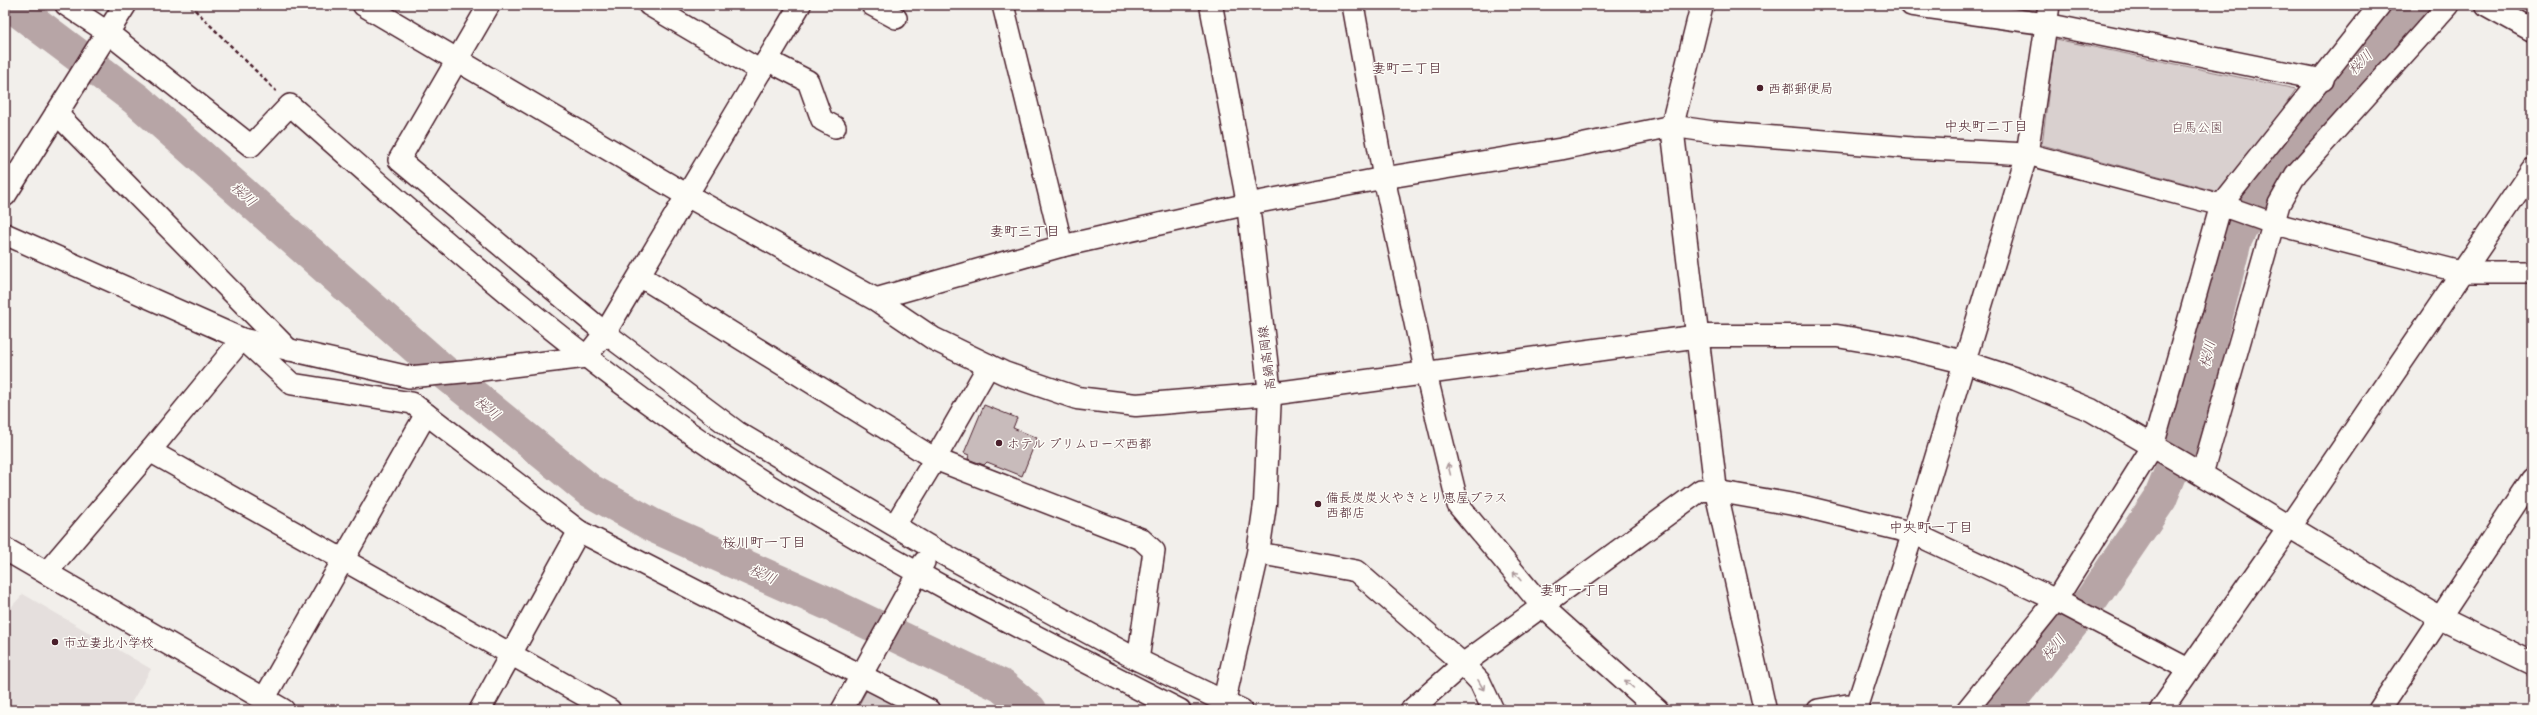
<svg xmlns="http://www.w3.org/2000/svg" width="2537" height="715" viewBox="0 0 2537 715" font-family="'Patrick Hand','Klee One',sans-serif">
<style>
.built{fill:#e5dfdd}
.green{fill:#d9d0cf;stroke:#92787d}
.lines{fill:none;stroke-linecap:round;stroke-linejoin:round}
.river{stroke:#b7a5a6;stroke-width:34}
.building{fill:#c8bbbb;stroke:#4a1f2b}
.street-casing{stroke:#4a1f2b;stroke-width:24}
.secondary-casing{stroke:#4a1f2b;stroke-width:25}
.primary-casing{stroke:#4a1f2b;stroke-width:25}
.highway-casing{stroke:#4a1f2b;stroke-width:25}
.path{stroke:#4a1f2b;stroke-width:2.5;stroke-dasharray:4 3;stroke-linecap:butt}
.street{stroke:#fdfcf7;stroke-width:21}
.secondary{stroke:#fdfcf7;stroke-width:22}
.primary{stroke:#fdfcf7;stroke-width:22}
.highway{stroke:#fdfcf7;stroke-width:22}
.oneway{stroke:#ac999b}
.poi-dot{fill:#4a1f2b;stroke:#fdfcf7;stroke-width:1.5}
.labels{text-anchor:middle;stroke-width:3;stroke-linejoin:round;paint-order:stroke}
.poi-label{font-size:13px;fill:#4a1f2b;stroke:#fdfcf7;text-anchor:start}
.park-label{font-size:13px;fill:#6e4b54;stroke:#fdfcf7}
.street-label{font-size:13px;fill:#4a1f2b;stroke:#fdfcf7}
.water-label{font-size:14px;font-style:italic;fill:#704e56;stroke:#fdfcf7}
.neighbourhood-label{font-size:14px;fill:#4a1f2b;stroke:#fdfcf7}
</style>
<rect width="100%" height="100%" fill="#f2efeb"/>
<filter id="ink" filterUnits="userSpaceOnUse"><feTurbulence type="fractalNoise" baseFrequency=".025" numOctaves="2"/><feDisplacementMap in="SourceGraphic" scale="8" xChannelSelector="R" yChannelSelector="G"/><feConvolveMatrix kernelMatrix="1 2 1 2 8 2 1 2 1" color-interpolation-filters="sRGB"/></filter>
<g filter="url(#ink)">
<polygon class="built" points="23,594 151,669 127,710 5,710 5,614"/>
<g class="green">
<polygon points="2055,39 2296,89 2226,194 2042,145"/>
<polygon points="868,688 909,710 856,710"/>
</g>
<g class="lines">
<g class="river">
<polyline points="11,5 136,99 443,371 589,490 654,526 827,603 1002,686 1030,710"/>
<polyline points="2002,710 2092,599 2160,499 2186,435 2235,240 2272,166 2336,87 2417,5"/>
</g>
</g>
<polygon class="building" points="984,405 1017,418 1013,428 1037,438 1022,476 987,462 984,465 968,459 969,455 964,453"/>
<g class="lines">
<defs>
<g id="street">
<path d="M 66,5 L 107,32 L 251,146 L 290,105 C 430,229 569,353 725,457 C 869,552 1026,632 1180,710"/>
<polyline points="489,5 399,160 605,333 737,432 932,548 1138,660 1242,710"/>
<polyline points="649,5 761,71"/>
<polyline points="872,5 896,18"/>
<polyline points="1003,5 1062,246"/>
<polyline points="1353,5 1384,178 1426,374 1458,505 1542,606 1658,710"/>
<polyline points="1911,5 2046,24 2323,80"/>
<polyline points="767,60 808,81 822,120 835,127"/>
<polyline points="56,113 289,350"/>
<polyline points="5,234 242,339 409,377 473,371 586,357 605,333 800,5"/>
<polyline points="640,276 935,459 895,525"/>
<polyline points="875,299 1062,246 1248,204 1384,178 1561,149 1672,126 1713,132 1912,148 2027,154 2221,205 2272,223 2461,272 2532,272"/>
<polyline points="244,340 292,384 412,403 579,531 929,710"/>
<polyline points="989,365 935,459 1141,539 1154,551 1138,660"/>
<polyline points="150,451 610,710"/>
<polyline points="2202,474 2279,204 2296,174 2448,5"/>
<polyline points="1258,553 1356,571 1463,664 1480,682 1493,710"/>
<polyline points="46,573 150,451 242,339"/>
<polyline points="264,699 426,414"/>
<polyline points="1856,708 1913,533 2027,154 2049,5"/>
<polyline points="480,710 579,531"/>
<polyline points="842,710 924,562"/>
<polyline points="1411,710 1463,664 1701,490 1716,491 1802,506 1913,533 2056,600 2188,669"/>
<polyline points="1818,710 1847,705 1859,710"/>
<polyline points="1967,710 2056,600 2153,446 2221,205 2380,5"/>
<polyline points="2379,710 2532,479"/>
</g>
<g id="secondary">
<polyline points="364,5 688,196 875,299 934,339 1004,373 1077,398 1136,405 1270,394 1700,336 1837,336 1903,347 1964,362 2016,379 2091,410 2194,470 2440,618 2532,663"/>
<polyline points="1702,5 1672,126 1716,491 1765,710"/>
<polyline points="5,195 125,5"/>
<polyline points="5,549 283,710"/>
<polyline points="2161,710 2289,527 2532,170"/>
</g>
<polyline id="primary" points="1211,5 1248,204 1270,394 1265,504 1258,553 1222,710"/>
<polyline id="highway" points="2487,5 2532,30"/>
</defs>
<use href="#street" class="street-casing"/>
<use href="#secondary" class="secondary-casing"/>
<use href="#primary" class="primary-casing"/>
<use href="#highway" class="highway-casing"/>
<polyline class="path" points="190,5 276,91"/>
<use href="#street" class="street"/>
<use href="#secondary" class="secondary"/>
<use href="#primary" class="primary"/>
<use href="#highway" class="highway"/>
</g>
<defs><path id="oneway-shaft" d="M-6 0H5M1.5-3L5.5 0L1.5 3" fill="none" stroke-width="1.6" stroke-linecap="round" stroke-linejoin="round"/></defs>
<g class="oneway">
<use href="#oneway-shaft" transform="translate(1449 469) rotate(-104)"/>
<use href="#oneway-shaft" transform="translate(1517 576) rotate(-130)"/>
<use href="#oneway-shaft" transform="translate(1629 684) rotate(-138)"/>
<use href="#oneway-shaft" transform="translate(1481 685) rotate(60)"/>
</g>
</g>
<g class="poi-dot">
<circle cx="1760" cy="88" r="4"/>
<circle cx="999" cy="443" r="4"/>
<circle cx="1318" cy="504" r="4"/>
<circle cx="55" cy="642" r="4"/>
</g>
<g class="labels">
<g class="poi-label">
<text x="1768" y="93">西都郵便局</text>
<text x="1007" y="448">ホテル プリムローズ西都</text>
<text x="1326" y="502">備長炭炭火やきとり恵屋プラス<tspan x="1326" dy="15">西都店</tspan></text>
<text x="63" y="647">市立妻北小学校</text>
</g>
<g class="park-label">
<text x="2197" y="132">白馬公園</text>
</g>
<g class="street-label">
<text transform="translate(1266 358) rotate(-97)" y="5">高鍋高岡線</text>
</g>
<g class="water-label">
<text transform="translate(2360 62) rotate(-45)" y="5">桜川</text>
<text transform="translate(244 194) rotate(42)" y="5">桜川</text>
<text transform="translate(2207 354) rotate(-76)" y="5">桜川</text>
<text transform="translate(488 408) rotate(39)" y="5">桜川</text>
<text transform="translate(763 574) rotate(24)" y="5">桜川</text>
<text transform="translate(2053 647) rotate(-51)" y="5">桜川</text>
</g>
<g class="neighbourhood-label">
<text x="1407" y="73">妻町二丁目</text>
<text x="1986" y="131">中央町二丁目</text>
<text x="1025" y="236">妻町三丁目</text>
<text x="1931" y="532">中央町一丁目</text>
<text x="764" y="547">桜川町一丁目</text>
<text x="1575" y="595">妻町一丁目</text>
</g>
</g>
<rect width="2537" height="715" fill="none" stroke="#fdfcf7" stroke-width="20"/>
<rect x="10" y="10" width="2517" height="695" fill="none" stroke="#4a1f2b" stroke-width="1.5" filter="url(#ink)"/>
</svg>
